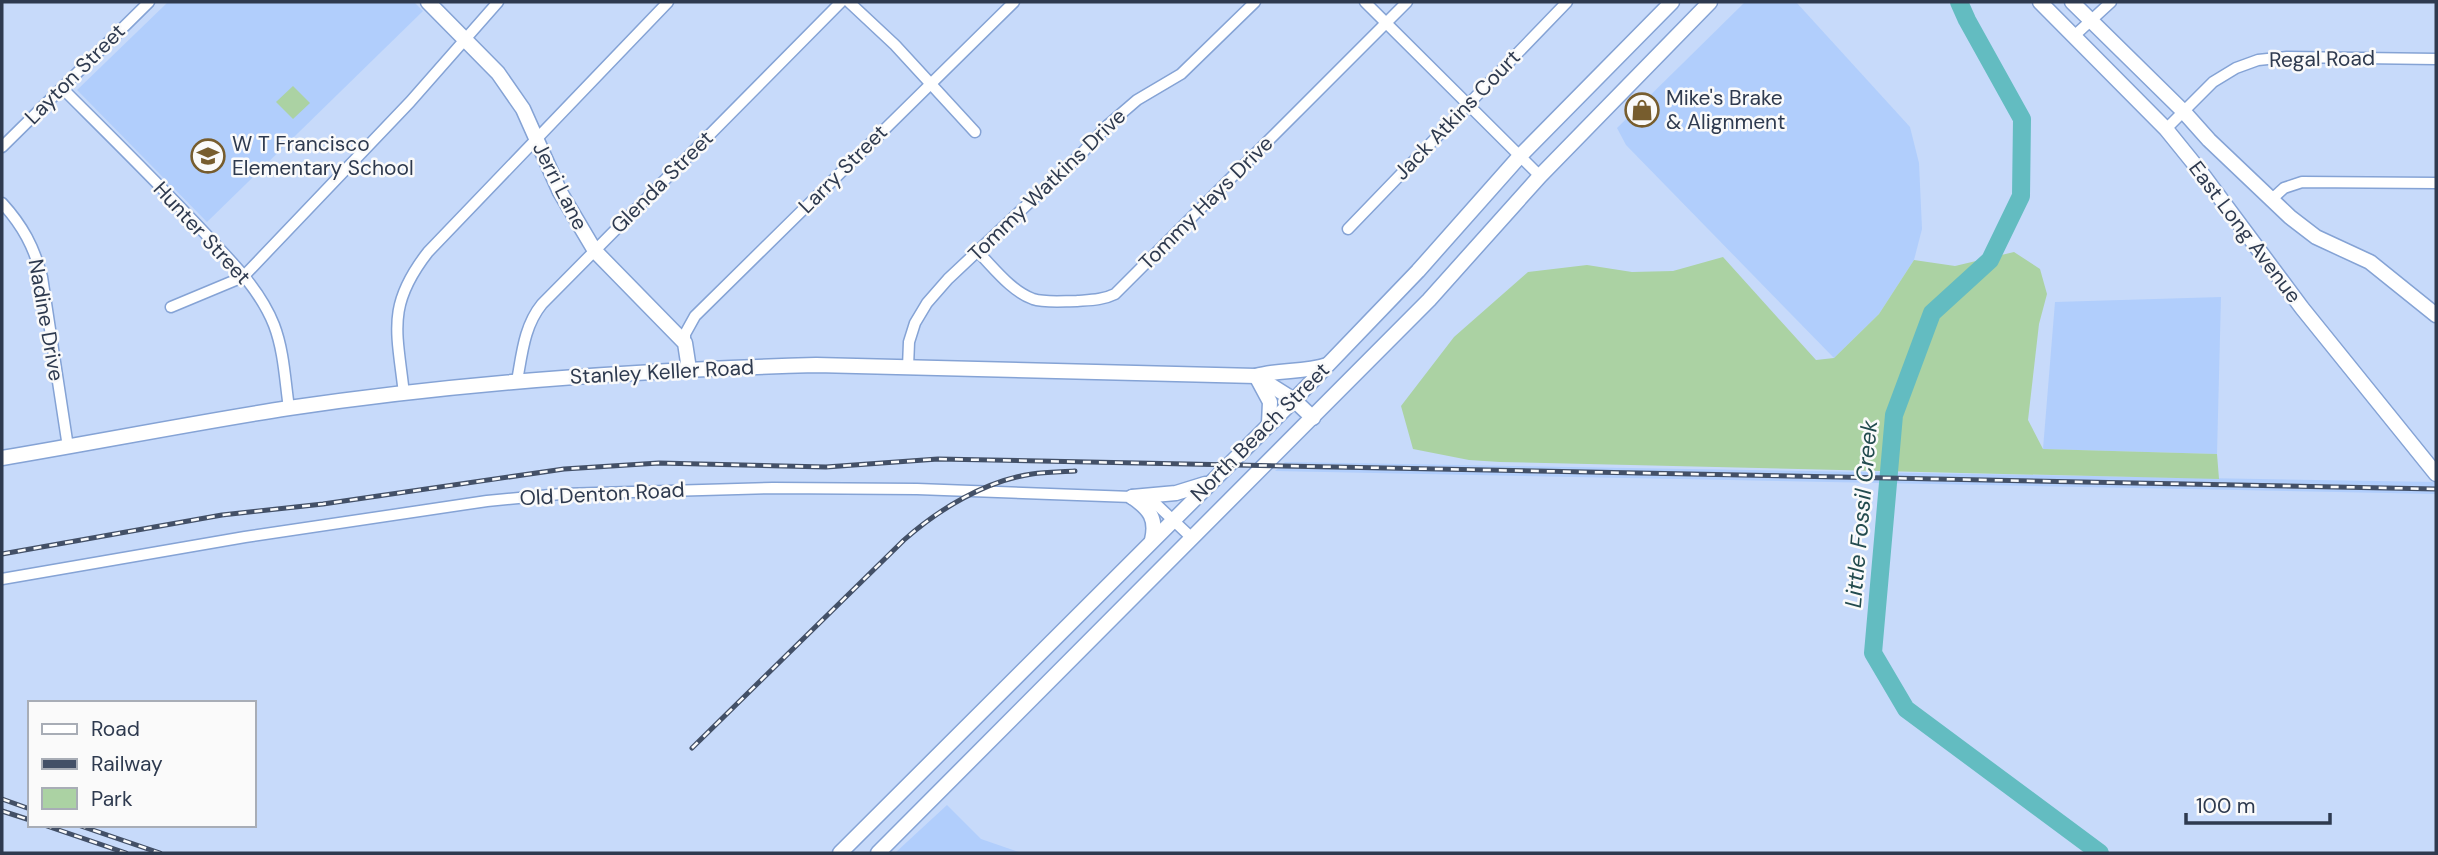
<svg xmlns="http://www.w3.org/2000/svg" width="2438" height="855" viewBox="0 0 2438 855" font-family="'DM Sans',sans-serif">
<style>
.built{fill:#b1cefc}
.green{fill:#abd2a3}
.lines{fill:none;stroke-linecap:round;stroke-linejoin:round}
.river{stroke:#63bcc1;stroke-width:18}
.street-casing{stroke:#85a3d5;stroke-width:13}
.secondary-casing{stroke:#85a3d5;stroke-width:17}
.street{stroke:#fff;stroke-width:10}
.secondary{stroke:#fff;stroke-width:14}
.rail-casing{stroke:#435067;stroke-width:5}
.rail{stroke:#fafafa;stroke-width:2.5;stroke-dasharray:8;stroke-linecap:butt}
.labels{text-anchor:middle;stroke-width:5;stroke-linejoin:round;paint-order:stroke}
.street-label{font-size:21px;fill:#2e3a4f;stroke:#fafafa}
.poi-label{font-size:21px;fill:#2e3a4f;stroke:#fafafa;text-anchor:start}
.water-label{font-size:23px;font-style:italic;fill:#224b4e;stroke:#fafafa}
</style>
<rect width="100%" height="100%" fill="#c7dafa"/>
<g class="built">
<polygon points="168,2 414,2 423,11 207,222 77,90"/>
<polygon points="1745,2 1796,2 1910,127 1919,163 1922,229 1914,260 1879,314 1834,358 1626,145 1617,128"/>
<polygon points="2221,297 2217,454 2043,449 2055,302"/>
<polygon points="1285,462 2436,482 2436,494 1275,471"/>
<polygon points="947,805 981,839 1022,853 895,853"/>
</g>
<g class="green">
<polygon points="293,86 310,103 293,119 276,102"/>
<polygon points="2014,252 2040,269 2047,294 2039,324 2028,420 2043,449 2217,454 2219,479 1500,462 1469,460 1413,449 1401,406 1454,337 1528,272 1587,265 1632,272 1673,271 1723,257 1816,360 1834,358 1879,314 1914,260 1955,266"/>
</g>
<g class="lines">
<polyline class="river" points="1959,2 1967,20 2022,119 2021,196 1990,260 1932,313 1894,415 1873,653 1906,709 2100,853"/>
<defs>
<g id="street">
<polyline points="849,2 895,45 975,132"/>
<polyline points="1365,2 1540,176"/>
<polyline points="2074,36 2111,2"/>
<path d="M 62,88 C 108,134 155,180 200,228 C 227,257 259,287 274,325 C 284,351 285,381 289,408"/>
<polyline points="2166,129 2213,82 2236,68 2258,60 2287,57 2436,59"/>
<polyline points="2,147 149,2"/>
<polyline points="2272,199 2284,188 2302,182 2436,183"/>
<path d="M 2,203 C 23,226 34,247 42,277 L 68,447"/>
<polyline points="1348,229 1567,2"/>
<path d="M 978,252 C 994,268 1011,291 1033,299 C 1045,303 1063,301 1077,301 C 1090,300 1103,300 1115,294 L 1407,2"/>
<polyline points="171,307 243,277 410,102 498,2"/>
<polyline points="685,343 685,334 695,316 1014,2"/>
<polyline points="908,367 909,342 915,323 927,303 948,279 1082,153 1108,125 1137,100 1181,74 1255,2"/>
<path d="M 517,381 C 522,354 524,326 542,304 L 841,2"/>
<path d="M 404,394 C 397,331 386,306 428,252 L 668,2"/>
<polyline points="2,579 245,537 487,501 561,494 773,488 917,489 1132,497 1156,504 1193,539"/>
</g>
<g id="secondary">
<polyline points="428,2 498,73 523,109 560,192 595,251 685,343 689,369"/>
<polyline points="2040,2 2166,129 2200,171 2302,308 2436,474"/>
<polyline points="2072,2 2184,112 2209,140 2290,217 2316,237 2370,262 2436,315"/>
<path d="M 1269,424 L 1270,402 L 1256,376 C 1279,369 1304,373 1327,365"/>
<path d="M 2,458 C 97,442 193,423 289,408 C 463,382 639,370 816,365 L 1256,376 L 1294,400 L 1313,418"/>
<polyline points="1132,497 1176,493 1205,484"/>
<path d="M 1132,497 C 1150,509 1157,519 1152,540"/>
<polyline points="840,853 1294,400 1418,271 1520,156 1672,2"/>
<polyline points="878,853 1429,300 1540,176 1710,2"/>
</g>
</defs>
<use href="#street" class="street-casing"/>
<use href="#secondary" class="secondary-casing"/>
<use href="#street" class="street"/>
<use href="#secondary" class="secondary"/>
<defs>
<g id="rail">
<polyline points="2,554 222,515 323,504 564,469 659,463 826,467 938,459 2436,489"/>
<path d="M 692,748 L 904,540 C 939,509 985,481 1032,474 C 1046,472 1061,472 1075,471"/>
<polyline points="2,799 30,809"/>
<polyline points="2,811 30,820"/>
<polyline points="44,825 126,853"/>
<polyline points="78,825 160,853"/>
</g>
</defs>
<use href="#rail" class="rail-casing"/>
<use href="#rail" class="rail"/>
</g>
<defs>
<symbol id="shop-ring" viewBox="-11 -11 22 22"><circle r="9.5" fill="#fafafa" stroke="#775d2e" stroke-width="1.5"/><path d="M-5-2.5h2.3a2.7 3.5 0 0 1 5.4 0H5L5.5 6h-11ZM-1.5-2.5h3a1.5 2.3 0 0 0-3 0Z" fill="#775d2e"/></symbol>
<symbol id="school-ring" viewBox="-11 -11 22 22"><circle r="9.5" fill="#fafafa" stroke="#775d2e" stroke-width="1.5"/><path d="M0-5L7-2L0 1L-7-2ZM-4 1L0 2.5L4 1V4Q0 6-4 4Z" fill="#775d2e"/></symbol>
</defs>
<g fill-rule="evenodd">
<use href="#shop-ring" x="1623" y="91" width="38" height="38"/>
<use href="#school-ring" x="189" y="137" width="38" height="38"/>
</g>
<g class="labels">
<g class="street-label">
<text transform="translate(2322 59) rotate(-1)" y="7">Regal Road</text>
<text transform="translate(75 74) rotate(-45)" y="7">Layton Street</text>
<text transform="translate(1457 115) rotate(-46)" y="7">Jack Atkins Court</text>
<text transform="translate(843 169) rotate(-45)" y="7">Larry Street</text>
<text transform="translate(662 182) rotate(-45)" y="7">Glenda Street</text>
<text transform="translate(1047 185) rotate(-44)" y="7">Tommy Watkins Drive</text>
<text transform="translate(560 186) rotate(63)" y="7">Jerri Lane</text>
<text transform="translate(1206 203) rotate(-45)" y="7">Tommy Hays Drive</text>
<text transform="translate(2245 232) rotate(53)" y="7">East Long Avenue</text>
<text transform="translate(202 233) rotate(47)" y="7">Hunter Street</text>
<text transform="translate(46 320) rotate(80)" y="7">Nadine Drive</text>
<text transform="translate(662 372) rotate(-3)" y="7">Stanley Keller Road</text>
<text transform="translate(1260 432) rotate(-45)" y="7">North Beach Street</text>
<text transform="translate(602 494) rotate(-3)" y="7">Old Denton Road</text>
</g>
<g class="poi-label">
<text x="1666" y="105">Mike's Brake<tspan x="1666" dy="24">&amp; Alignment</tspan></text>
<text x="232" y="151">W T Francisco<tspan x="232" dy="24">Elementary School</tspan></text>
</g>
<g class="water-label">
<text transform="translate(1861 514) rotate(-85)" y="8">Little Fossil Creek</text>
</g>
</g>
<rect width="2438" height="855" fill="none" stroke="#2e3a4f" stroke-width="7"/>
<rect x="28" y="701" width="228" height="126" fill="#fafafa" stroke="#a8adb6" stroke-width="2"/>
<rect x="42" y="724" width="35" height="10" fill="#ffffff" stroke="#a8adb6" stroke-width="2"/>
<text x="91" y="736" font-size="21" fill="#2e3a4f">Road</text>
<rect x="42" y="759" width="35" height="10" fill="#435067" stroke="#a8adb6" stroke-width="2"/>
<text x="91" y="771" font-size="21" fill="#2e3a4f">Railway</text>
<rect x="42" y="788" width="35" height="21" fill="#abd2a3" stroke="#a8adb6" stroke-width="2"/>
<text x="91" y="806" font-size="21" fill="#2e3a4f">Park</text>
<path d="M2186 813v10h144v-10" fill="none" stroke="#2e3a4f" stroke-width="3.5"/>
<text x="2196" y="813" font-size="21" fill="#2e3a4f" stroke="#fafafa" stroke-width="5" paint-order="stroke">100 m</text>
</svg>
